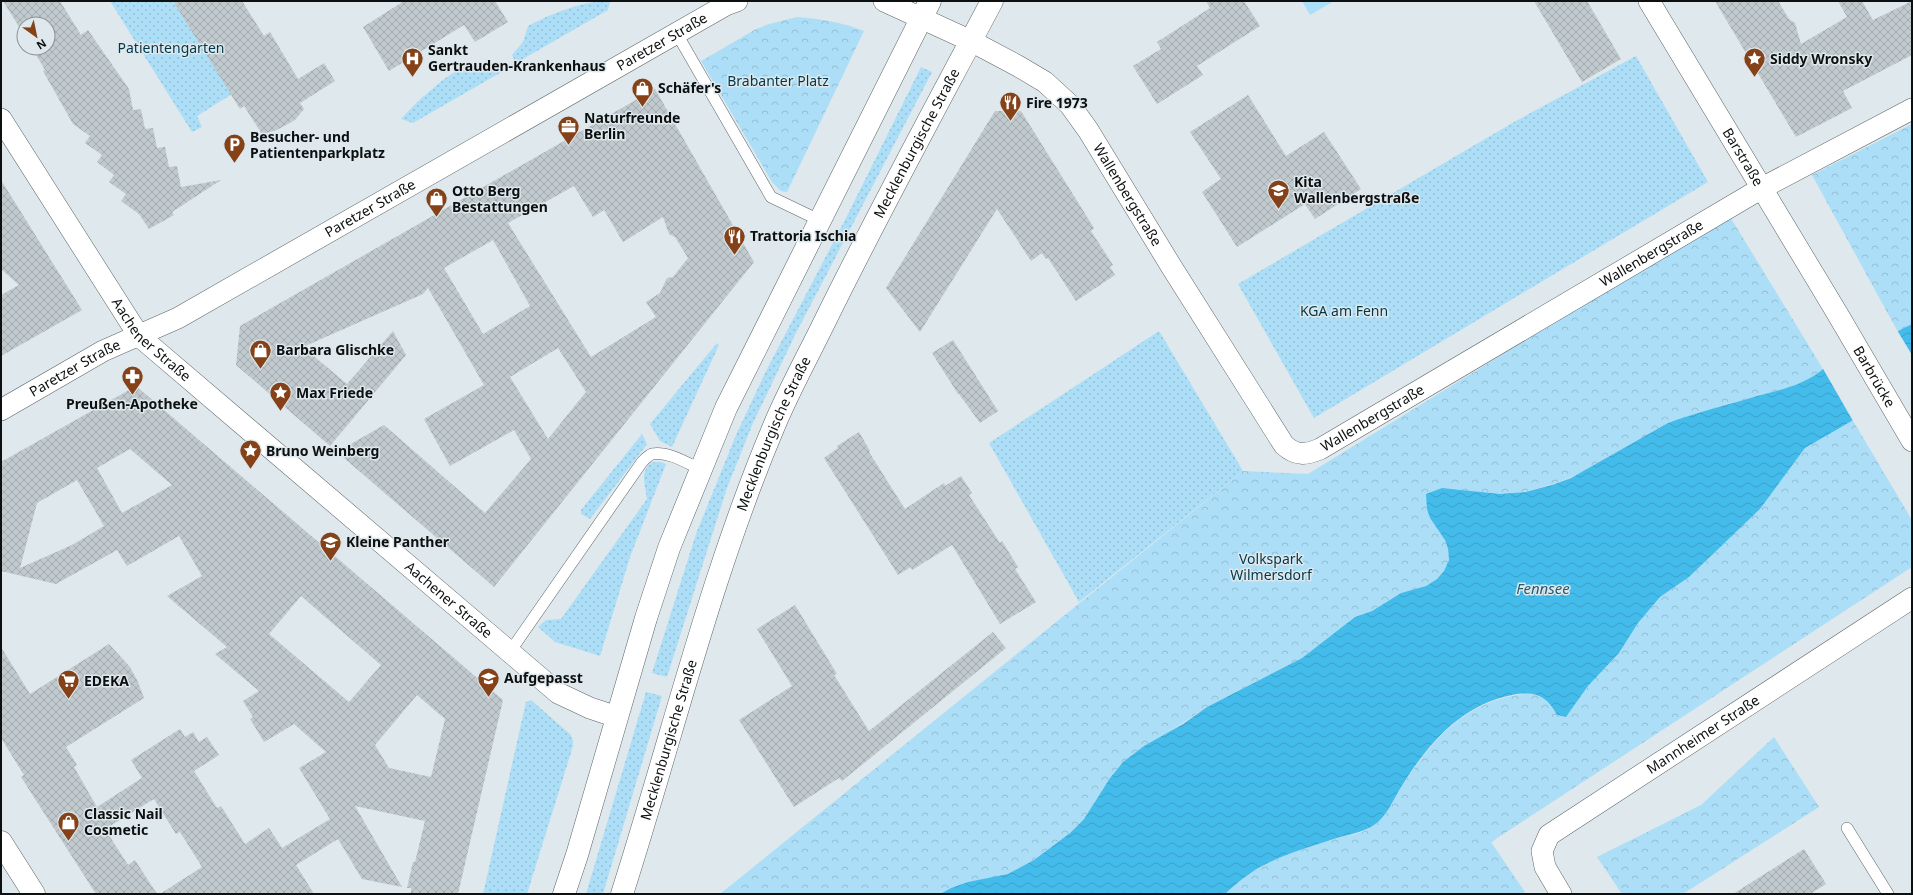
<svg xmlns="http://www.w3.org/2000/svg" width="1913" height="895" viewBox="0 0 1913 895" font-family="'Noto Sans',sans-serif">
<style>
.grass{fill:url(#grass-dots)}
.park{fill:url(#park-crowns)}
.pitch{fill:#acdff7}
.water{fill:url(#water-waves)}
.pier{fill:#dfe8ec}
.building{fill:url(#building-cross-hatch);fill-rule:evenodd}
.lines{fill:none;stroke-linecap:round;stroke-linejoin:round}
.service-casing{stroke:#5d6569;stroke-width:12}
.minor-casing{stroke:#5d6569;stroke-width:22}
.secondary-casing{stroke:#5d6569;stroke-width:23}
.service{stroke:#fff;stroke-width:11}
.minor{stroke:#fff;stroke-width:21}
.secondary{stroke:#fff;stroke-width:22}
.labels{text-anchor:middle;stroke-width:3;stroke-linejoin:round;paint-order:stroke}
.street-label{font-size:14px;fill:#0d1011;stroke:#dfe8ec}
.park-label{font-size:14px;fill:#00374a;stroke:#dfe8ec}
.poi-label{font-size:14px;font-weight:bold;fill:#0d1011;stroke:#dfe8ec;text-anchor:start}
.water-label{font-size:15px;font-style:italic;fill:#2a5a6e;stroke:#dfe8ec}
</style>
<defs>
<pattern id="grass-dots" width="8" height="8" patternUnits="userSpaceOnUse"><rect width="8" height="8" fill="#acdff7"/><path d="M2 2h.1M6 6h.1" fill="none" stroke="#93bed3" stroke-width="1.8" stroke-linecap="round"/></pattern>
<pattern id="park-crowns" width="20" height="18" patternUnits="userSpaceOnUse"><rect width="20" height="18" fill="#acdff7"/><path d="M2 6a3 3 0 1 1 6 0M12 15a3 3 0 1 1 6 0" fill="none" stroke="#93bed3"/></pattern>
<pattern id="water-waves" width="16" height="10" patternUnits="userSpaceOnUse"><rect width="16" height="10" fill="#44bceb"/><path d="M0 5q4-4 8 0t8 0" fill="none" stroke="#3aa1c8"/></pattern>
<pattern id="building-cross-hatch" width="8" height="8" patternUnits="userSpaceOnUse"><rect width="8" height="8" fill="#c0c9cd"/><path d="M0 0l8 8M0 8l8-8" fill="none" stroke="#a4acaf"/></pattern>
</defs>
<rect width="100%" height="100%" fill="#dfe8ec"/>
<g class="grass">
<polygon points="110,1 173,1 232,94 197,116 202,127 192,132"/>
<path d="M 610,1 L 608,10 L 516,63 L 512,55 L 523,42 L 528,26 C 553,13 582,1 610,1 Z"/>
<polygon points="1636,56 1708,182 1314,418 1238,284 1514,122"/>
<polygon points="500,62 505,70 413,123 401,119 417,102 444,79 469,63 489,65"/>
<polygon points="921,67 932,72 795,335 753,423 727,488 667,677 652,673 696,534 736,435 766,371 847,216"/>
<polygon points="1159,331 1243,471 1079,602 989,443"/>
<polygon points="717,343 719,345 672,447 660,441 650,424"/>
<polygon points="642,434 647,444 590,519 581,514 581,510"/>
<path d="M 653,462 L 660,462 L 666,464 L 630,557 L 600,656 L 555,642 L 538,627 L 546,620 L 561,619 L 647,499 C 645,484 639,471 653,462 Z"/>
<polygon points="646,692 662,696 603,894 586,894"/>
<polygon points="531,700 571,735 573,741 573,746 527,894 483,894 526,702"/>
</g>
<g class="park">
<path d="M 797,17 C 821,19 842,22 864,31 L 787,192 L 781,191 L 772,182 L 701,61 L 756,29 L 769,24 Z"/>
<polygon points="1912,124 1912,324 1898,332 1812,175"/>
<path d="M 1729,215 L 1823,369 C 1804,385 1780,390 1757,396 C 1728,405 1697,412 1668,423 C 1617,454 1562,492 1501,494 C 1486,495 1471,492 1456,489 L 1445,540 L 1448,549 L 1449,560 L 1444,571 L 1437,579 L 1426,586 L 1401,593 L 1372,611 L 1355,617 L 1302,658 L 1207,707 L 1123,762 L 1110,778 L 1084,819 L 1070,833 L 1034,860 L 1009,874 L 951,888 L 940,894 L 720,894 L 1243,471 L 1308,474 Z"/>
<path d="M 1852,419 L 1912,520 L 1912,567 L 1491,842 L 1525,892 L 1522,894 L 1225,894 C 1237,883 1251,871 1266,863 C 1286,854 1316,845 1338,838 C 1346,835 1357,835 1364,831 C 1382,823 1391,803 1401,788 C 1428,745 1460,706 1512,696 C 1534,691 1546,695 1557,715 L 1566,717 L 1588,686 L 1619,653 L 1638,623 L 1660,597 L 1689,577 L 1760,509 L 1805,448 Z"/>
<polygon points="1774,737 1819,807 1683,894 1622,894 1597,857 1701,805"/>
</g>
<polygon class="pitch" points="1302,1 1334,1 1310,15"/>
<path class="water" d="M 1912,324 L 1912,386 L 1805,448 L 1760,509 L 1689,577 L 1660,597 L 1638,623 L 1619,653 L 1588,686 L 1566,717 L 1557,715 C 1546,695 1535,691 1512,695 C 1460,705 1426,746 1400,789 C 1392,802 1386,817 1374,825 C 1362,833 1350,834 1337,838 C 1316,845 1285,854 1266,864 C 1251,871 1237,883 1225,894 L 940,894 L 951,888 L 968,882 L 1008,874 L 1034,860 L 1070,833 L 1084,819 L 1110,778 L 1123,762 L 1144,746 L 1183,724 L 1207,707 L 1302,658 L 1355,617 L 1372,611 L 1401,593 L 1426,586 L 1437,579 L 1444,571 L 1449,560 L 1448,549 L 1445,540 L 1430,518 L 1427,509 L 1426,494 L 1442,488 L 1500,494 L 1525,492 L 1552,485 L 1571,478 L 1668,423 C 1697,412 1728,405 1757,396 C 1780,390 1804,385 1823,369 Z"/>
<polygon class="pier" points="1897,330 1912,355 1912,388 1853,421 1822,367"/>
<g class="building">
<polygon points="3,1 60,1 81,35 88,30 129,89 133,110 141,109 145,129 153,128 157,148 165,147 169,167 177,166 181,187 221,180 172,212 174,215 149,229 139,214 121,201 126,194 109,182 114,175 97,162 102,155 85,143 90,136 73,124 43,71 45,70 32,48 48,48 48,24 24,24 24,35"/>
<polygon points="173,1 242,1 264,36 270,32 298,79 324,63 335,81 300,103 304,109 295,120 277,130 262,134 244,106 240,109"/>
<polygon points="404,1 495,1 508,22 475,42 464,25 389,71 363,27"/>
<polygon points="1206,1 1244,1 1260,26 1197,66 1203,75 1157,104 1133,66 1161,49 1157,42 1210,8"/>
<polygon points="1534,1 1587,1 1621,59 1582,82"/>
<polygon points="1715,1 1778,1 1789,19 1795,23 1801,44 1847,17 1838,1 1862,1 1873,20 1912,1 1912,55 1843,91 1852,108 1796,137"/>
<path d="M 655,89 L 754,262 L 494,587 L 337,452 L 384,425 L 485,513 L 531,459 L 514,430 L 450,466 L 424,419 L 484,385 L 428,288 L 423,294 L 303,347 L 347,384 L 393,331 L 406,355 L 330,446 L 236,365 L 240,326 ZM 574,186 L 593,217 L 604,210 L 623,242 L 663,217 L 669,234 L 675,237 L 688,258 L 673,277 L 667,278 L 660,293 L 646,302 L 656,317 L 591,357 L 508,223 ZM 493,240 L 530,306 L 483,334 L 444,268 ZM 558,348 L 586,392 L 548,439 L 510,377 Z"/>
<polygon points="1248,95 1286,156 1324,132 1361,189 1315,219 1305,204 1237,247 1202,192 1221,179 1190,132"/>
<polygon points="995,111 1021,111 1094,228 1091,231 1113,265 1110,267 1115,275 1076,301 1048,258 1046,259 1042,253 1031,261 997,209 920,332 886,288"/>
<polygon points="1,180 82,310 1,356 1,295 19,285 1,269"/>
<polygon points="953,340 998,411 980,423 959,394 958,394 932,353"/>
<path d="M 136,386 L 503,700 L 458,894 L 411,894 L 411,888 L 407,888 L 413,862 L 415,862 L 425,821 L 355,806 L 402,887 L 362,879 L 338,839 L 296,865 L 314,894 L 160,894 L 202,867 L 180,832 L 176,834 L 154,799 L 105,829 L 128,865 L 135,860 L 157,894 L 96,894 L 21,777 L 24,775 L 1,738 L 1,647 L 30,694 L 109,644 L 130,667 L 138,682 L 144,698 L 66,747 L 77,765 L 74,767 L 97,807 L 142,778 L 131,760 L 180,729 L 185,737 L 193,732 L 199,742 L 207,737 L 219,755 L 194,771 L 217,808 L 221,806 L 245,844 L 269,828 L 282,848 L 330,819 L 299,768 L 326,752 L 294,724 L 264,742 L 250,719 L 253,717 L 243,701 L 259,691 L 215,654 L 227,647 L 167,596 L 202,576 L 179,536 L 127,566 L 117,550 L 56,584 L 1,571 L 1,462 ZM 130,449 L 172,485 L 122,513 L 97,468 ZM 77,480 L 104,526 L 72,545 L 20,568 L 37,503 ZM 301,596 L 381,665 L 349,702 L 269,634 ZM 417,695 L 445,719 L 431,777 L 389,768 L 375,745 Z"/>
<polygon points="859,432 870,451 869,452 905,509 944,483 945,486 961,476 972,493 969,495 1000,543 1002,541 1018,567 1015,569 1036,602 1000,624 952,545 912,570 911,567 898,575 824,458 838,448 837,446"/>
<polygon points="795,605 837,674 834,675 869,731 993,632 1006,648 842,781 839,778 794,807 739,720 792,686 757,629"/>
<polygon points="1804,849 1826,884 1810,894 1733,894"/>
</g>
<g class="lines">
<defs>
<g id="service">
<polyline points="677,34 771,197 821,221"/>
<path d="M 509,653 L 642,462 C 645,459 649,455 652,454 C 668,451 687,463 700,469"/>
<polyline points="1847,828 1888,894"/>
</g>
<g id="minor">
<path id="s1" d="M 884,1 L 971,41 L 1018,66 L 1045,82 L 1070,105 L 1088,130 L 1171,266 L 1284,445 C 1296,456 1306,455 1320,449 L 1762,188 L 1912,109"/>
<path id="s2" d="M 1649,1 L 1837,313 L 1912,441"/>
<path id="s3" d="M 1,119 L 139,336 L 558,693 L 590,708 L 617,717"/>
<path id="s4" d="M 1,410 L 103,351 L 178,318 L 726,5 L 737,1"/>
<path id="s5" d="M 1561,894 L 1545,867 L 1542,851 L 1549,835 L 1912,598"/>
</g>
<g id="secondary">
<polyline points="1,842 34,894"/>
<polyline points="564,894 577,855 646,618 669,548 726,408 930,1"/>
<path id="s6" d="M 622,894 C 672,738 710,577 774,426 C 789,390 808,356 825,321 C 878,213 936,107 992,1"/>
</g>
</defs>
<use href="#service" class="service-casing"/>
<use href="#minor" class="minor-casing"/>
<use href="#secondary" class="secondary-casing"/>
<use href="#service" class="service"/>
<use href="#minor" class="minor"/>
<use href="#secondary" class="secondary"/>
</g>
<defs>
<symbol id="hospital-pin" viewBox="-11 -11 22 30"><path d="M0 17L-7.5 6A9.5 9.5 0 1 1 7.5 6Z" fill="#854117" stroke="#dfe8ec"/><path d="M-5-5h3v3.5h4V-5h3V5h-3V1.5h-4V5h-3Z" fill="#fff"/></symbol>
<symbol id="sight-pin" viewBox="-11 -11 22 30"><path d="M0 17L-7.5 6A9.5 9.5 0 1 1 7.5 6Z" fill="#854117" stroke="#dfe8ec"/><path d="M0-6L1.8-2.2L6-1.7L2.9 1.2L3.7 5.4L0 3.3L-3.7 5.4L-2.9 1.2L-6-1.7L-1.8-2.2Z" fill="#fff"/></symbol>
<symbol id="shop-pin" viewBox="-11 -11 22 30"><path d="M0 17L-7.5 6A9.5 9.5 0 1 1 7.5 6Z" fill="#854117" stroke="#dfe8ec"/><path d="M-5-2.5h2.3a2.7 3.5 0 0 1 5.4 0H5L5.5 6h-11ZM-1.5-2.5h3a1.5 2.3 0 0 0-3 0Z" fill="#fff"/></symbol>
<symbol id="restaurant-pin" viewBox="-11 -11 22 30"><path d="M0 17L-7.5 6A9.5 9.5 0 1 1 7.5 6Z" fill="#854117" stroke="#dfe8ec"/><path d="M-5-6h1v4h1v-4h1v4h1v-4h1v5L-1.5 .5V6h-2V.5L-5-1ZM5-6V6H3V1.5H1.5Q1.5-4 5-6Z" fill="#fff"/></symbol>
<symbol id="office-pin" viewBox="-11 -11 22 30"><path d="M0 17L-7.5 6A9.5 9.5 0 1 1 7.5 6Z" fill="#854117" stroke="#dfe8ec"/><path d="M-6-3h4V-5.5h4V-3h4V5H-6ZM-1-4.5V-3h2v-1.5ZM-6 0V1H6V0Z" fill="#fff"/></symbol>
<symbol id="parking-pin" viewBox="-11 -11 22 30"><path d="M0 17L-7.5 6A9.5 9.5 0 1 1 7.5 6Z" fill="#854117" stroke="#dfe8ec"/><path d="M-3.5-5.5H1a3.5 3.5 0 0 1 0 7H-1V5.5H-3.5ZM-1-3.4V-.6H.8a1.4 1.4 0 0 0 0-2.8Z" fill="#fff"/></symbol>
<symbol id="school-pin" viewBox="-11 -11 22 30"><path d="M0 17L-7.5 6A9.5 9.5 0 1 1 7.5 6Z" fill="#854117" stroke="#dfe8ec"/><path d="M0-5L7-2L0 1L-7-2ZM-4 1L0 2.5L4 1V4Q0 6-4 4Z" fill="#fff"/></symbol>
<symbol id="pharmacy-pin" viewBox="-11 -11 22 30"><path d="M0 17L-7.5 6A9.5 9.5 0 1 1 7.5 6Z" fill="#854117" stroke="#dfe8ec"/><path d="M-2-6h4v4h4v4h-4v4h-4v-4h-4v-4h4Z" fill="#fff"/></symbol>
<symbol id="supermarket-pin" viewBox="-11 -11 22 30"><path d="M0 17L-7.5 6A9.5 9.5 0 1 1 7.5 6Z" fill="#854117" stroke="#dfe8ec"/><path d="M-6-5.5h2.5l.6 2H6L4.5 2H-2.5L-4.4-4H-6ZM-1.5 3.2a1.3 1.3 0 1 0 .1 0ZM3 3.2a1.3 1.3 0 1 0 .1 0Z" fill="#fff"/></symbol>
</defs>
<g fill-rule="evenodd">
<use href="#hospital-pin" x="400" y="46" width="25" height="34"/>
<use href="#sight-pin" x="1742" y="46" width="25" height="34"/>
<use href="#shop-pin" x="630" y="76" width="25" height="34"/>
<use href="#restaurant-pin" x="998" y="90" width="25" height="34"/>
<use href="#office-pin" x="556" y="114" width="25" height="34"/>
<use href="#parking-pin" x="222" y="132" width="25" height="34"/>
<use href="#school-pin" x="1266" y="178" width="25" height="34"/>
<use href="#shop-pin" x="424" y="186" width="25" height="34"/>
<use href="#restaurant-pin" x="722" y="224" width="25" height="34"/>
<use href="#shop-pin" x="248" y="338" width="25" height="34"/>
<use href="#pharmacy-pin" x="120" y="364" width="25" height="34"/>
<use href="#sight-pin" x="268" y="380" width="25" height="34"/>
<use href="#sight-pin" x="238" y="438" width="25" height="34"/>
<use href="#school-pin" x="318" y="530" width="25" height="34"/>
<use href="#school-pin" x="476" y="666" width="25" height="34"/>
<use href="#supermarket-pin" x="56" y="668" width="25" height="34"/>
<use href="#shop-pin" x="56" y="810" width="25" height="34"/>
</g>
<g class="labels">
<g class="street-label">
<text dy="5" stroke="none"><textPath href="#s4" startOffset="757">Paretzer Straße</textPath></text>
<text dy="5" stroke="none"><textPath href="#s6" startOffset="809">Mecklenburgische Straße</textPath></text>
<text dy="5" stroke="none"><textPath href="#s2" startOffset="182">Barstraße</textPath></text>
<text dy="5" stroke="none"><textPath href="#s1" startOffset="321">Wallenbergstraße</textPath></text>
<text dy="5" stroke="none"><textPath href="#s4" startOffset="421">Paretzer Straße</textPath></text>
<text dy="5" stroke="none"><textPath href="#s1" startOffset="1040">Wallenbergstraße</textPath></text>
<text dy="5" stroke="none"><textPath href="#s3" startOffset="268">Aachener Straße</textPath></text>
<text dy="5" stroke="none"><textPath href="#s4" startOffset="85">Paretzer Straße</textPath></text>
<text dy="5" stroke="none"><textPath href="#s2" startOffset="438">Barbrücke</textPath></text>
<text dy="5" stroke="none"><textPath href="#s1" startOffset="716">Wallenbergstraße</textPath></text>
<text dy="5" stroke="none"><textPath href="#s6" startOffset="485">Mecklenburgische Straße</textPath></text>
<text dy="5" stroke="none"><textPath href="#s3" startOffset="664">Aachener Straße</textPath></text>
<text dy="5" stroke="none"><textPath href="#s5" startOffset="249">Mannheimer Straße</textPath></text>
<text dy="5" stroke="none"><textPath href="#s6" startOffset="161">Mecklenburgische Straße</textPath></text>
</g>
<g class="park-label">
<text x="171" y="53">Patientengarten</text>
<text x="778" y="86">Brabanter Platz</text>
<text x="1344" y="316">KGA am Fenn</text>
<text x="1271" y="564">Volkspark<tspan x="1271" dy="16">Wilmersdorf</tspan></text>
</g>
<g class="poi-label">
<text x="428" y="55">Sankt<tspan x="428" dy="16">Gertrauden-Krankenhaus</tspan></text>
<text x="1770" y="64">Siddy Wronsky</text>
<text x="658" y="93">Schäfer's</text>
<text x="1026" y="108">Fire 1973</text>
<text x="584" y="123">Naturfreunde<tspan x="584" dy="16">Berlin</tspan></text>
<text x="250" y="142">Besucher- und<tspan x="250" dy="16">Patientenparkplatz</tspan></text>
<text x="1294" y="187">Kita<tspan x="1294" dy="16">Wallenbergstraße</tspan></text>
<text x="452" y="196">Otto Berg<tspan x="452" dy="16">Bestattungen</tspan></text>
<text x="750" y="241">Trattoria Ischia</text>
<text x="276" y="355">Barbara Glischke</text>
<text x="296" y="398">Max Friede</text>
<text x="132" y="409" text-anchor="middle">Preußen-Apotheke</text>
<text x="266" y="456">Bruno Weinberg</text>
<text x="346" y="547">Kleine Panther</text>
<text x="504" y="683">Aufgepasst</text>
<text x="84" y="686">EDEKA</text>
<text x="84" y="819">Classic Nail<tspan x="84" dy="16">Cosmetic</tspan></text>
</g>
<g class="water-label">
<text x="1543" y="594">Fennsee</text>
</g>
</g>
<rect width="1913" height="895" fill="none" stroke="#0d1011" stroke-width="4"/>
<g transform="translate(36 36) rotate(147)"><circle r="19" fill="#dfe8ec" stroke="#8b9294"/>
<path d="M0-3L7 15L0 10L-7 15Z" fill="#854117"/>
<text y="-6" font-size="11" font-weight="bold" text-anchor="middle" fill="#0d1011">N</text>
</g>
</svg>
